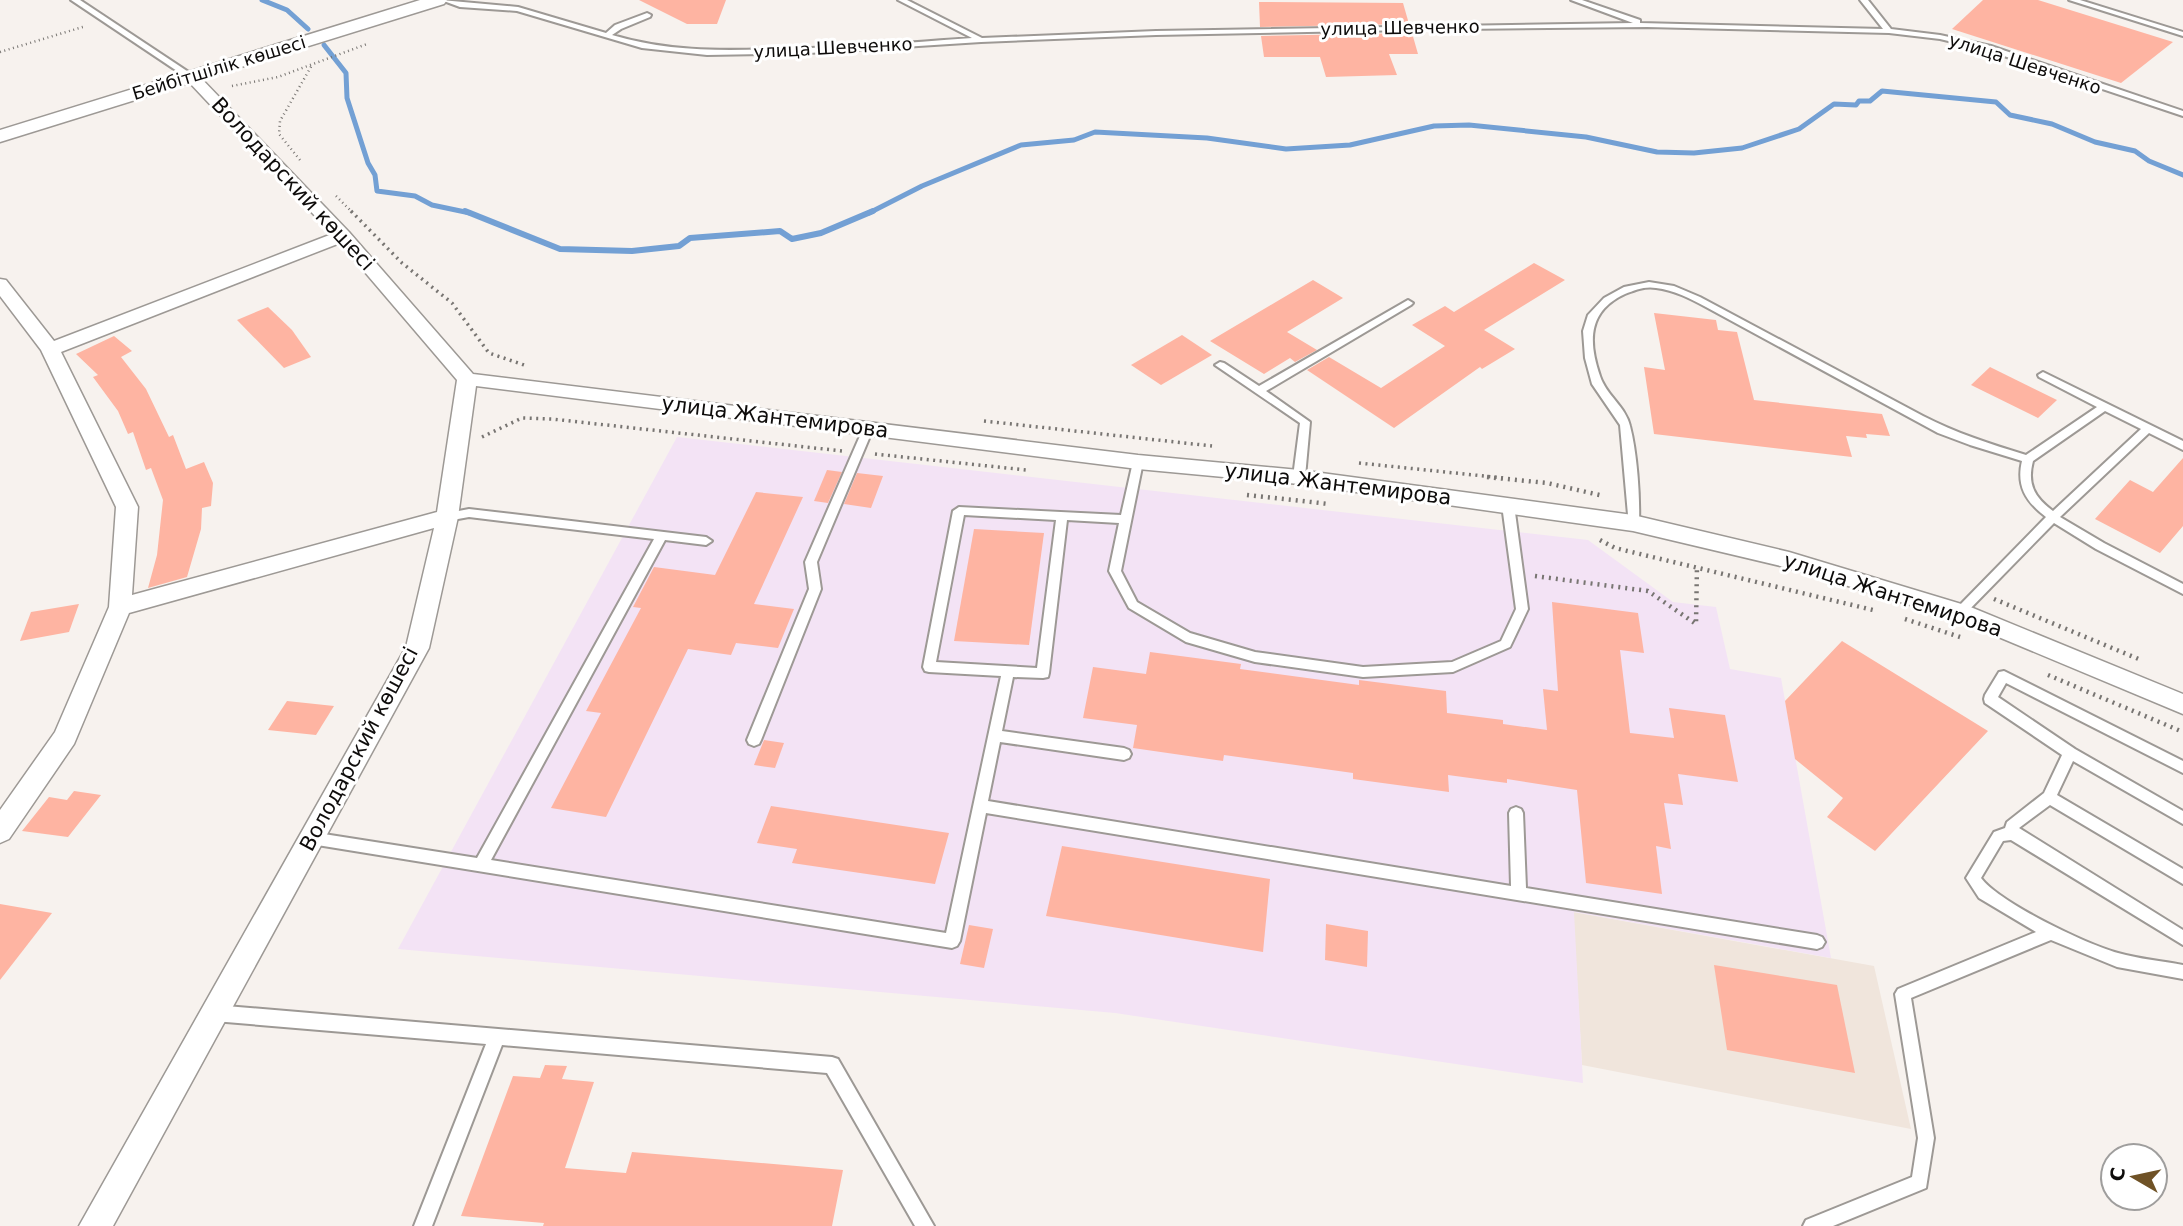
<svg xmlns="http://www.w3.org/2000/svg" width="2183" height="1226" viewBox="0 0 2183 1226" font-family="'DejaVu Sans',sans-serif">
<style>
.built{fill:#f0e5dc}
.medical{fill:#f3e3f5}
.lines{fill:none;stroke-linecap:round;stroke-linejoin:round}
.stream-far1{stroke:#73a0d4;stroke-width:5}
.stream{stroke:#73a0d4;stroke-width:6}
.building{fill:#feb4a2}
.service-casing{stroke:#9d9995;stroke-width:4}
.minor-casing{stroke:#9d9995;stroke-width:3}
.tertiary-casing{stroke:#9d9995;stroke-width:3}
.path-far2{stroke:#787572;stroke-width:2.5;stroke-dasharray:1 3.5;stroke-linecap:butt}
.path-far1{stroke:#787572;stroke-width:3.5;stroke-dasharray:2 4.5;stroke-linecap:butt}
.path{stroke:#787572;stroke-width:4.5;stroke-dasharray:2 5;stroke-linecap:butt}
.service{fill:#fff;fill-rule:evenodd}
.minor{fill:#fff;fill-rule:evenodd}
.tertiary{fill:#fff;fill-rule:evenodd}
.labels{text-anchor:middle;stroke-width:6;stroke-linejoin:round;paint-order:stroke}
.far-street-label{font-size:18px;fill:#0e0c0b;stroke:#fff}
.street-label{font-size:21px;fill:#0e0c0b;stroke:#fff}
</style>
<rect width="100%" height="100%" fill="#f7f2ee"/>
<polygon class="built" points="1573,912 1874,966 1911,1129 1582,1065"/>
<polygon class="medical" points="677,437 1588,540 1673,602 1716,607 1730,669 1781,678 1831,958 1574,912 1583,1083 1115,1013 398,949"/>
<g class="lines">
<g class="stream-far1">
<polyline points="262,0 287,10 308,29"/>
<polyline points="324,45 346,73 347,98 368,163 375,175 377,191 415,196 432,205 470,213"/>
<polyline points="869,213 922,186 1021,145 1074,140 1095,132 1207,138 1286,149 1350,145 1434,126 1469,125 1586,137 1657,152 1694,153 1742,148 1799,129 1834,104 1856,105 1859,101 1870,101 1882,91 1996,102 2010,115 2052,124 2095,142 2135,151 2149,161 2183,175"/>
</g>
<polyline class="stream" points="465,211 560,249 632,251 679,246 690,238 780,231 792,239 821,233 873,211"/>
</g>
<g class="building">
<polygon points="639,0 726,0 717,24 687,24"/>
<polygon points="1983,0 2038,0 2173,42 2121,83 1952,29"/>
<polygon points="1259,2 1403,3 1409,24 1260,27"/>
<polygon points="1412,33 1418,54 1389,54 1397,75 1326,77 1320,57 1264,57 1261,36"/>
<polygon points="1534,263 1565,280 1484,330 1515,349 1482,369 1480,367 1394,428 1307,370 1329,357 1381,388 1445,346 1412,325 1445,306 1454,312"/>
<polygon points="1313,280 1343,298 1287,332 1317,350 1295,362 1290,358 1264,374 1210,341"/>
<polygon points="268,307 292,330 311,357 284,368 237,320"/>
<polygon points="1654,313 1716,320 1718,330 1737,332 1754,400 1882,414 1890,436 1866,434 1867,438 1846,436 1852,457 1654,434 1644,367 1665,370"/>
<polygon points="1182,335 1212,355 1161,385 1131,365"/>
<polygon points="114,336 132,351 121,357 146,389 169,437 173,435 186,469 204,462 213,483 211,506 202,508 201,529 187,577 148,588 157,555 163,500 151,468 146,470 133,432 128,434 118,411 93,377 98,375 76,354"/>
<polygon points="1990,367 2057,400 2038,418 1971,385"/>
<polygon points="2183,458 2183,526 2160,553 2095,519 2130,480 2153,492"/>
<polygon points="827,470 842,472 828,503 814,501"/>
<polygon points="857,473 883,476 871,508 844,504"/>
<polygon points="756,492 803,497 754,604 794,609 778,648 736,643 731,655 688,649 606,817 551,808 601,713 586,711 641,608 633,607 654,567 715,575"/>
<polygon points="974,529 1044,533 1029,645 954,641"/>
<polygon points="1552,602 1638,613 1644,653 1620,650 1630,733 1674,738 1669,708 1725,715 1738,782 1678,774 1683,805 1664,803 1671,849 1656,846 1662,894 1586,883 1577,790 1507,779 1507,783 1448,775 1449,792 1353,779 1353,773 1224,755 1223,761 1133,748 1137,725 1083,718 1093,667 1146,674 1150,652 1241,664 1240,669 1359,685 1359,680 1446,691 1447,713 1503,720 1503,724 1547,730 1543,689 1558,691"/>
<polygon points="79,604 69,632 20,641 31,612"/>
<polygon points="1842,641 1988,731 1875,851 1827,817 1843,798 1795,759 1785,701"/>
<polygon points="287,701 334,706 316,735 268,730"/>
<polygon points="764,740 784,743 775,768 754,765"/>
<polygon points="74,791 101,795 68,837 22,831 49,797 67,800"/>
<polygon points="771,806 949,833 935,884 792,863 797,849 757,843"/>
<polygon points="1062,846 1270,879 1263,952 1046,916"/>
<polygon points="0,904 52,913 0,980"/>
<polygon points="1326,924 1368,931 1367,967 1325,960"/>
<polygon points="969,925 993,929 984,968 960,964"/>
<polygon points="1714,965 1837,985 1855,1073 1727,1050"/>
<polygon points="545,1065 567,1066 562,1079 594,1082 565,1168 626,1173 632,1152 843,1170 832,1226 543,1226 544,1223 461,1216 513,1076 540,1078"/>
</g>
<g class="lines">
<defs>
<g id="service">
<polygon points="71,0 80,0 196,77 189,79"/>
<path d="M 441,0 L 518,7 L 606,33 L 615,25 L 647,13 L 651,15 L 650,17 L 621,29 L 612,35 C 666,51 717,51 773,49 C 839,48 906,43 972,38 L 898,0 L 907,0 L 982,38 L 1156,31 L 1633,23 L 1571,0 L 1582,0 L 1640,20 L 1640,23 L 1883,29 L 1860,0 L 1868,0 L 1891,29 L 1940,35 L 1991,46 L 2183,111 L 2183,116 L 1986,50 L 1940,39 L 1889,33 L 1647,27 L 1459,29 L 1156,35 L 981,42 L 809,53 L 707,55 L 642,48 L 517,11 L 460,7 Z"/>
<polygon points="2069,0 2080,0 2183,32 2183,36"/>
<path d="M 1649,282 L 1674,286 L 1700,297 L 1923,416 C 1956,433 1990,444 2026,455 L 2097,407 L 2039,377 L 2038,375 L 2043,372 L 2183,441 L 2183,450 L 2149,433 L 2060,517 L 2104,543 L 2183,584 L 2183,594 L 2096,549 L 2054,523 L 1964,615 L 1956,615 L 1954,612 L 1956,609 L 2046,517 C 2026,502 2016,486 2022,461 L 1970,445 L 1938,433 L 1706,307 C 1691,299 1674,290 1656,288 C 1645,286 1635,290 1625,294 C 1588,311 1588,341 1600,376 C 1606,395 1626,407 1630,426 C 1637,453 1640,496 1639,523 L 1633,527 L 1629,526 L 1620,425 L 1592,384 L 1585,358 L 1583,331 L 1588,315 L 1604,298 L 1624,287 ZM 2105,411 L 2141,429 L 2053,511 C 2034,497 2027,484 2033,461 Z"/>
<polygon points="1408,300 1413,303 1411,305 1266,391 1310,422 1305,477 1299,481 1295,480 1293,477 1300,423 1215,365 1220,362 1224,363 1259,386"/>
<polygon points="868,425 873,429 817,562 821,589 761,740 759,744 754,746 749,744 747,740 809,589 805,562 863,429"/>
<path d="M 1138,458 L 1143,462 L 1121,571 L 1137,602 L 1190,633 L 1255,652 L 1363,667 L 1452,662 L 1501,641 L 1516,609 L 1502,505 L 1508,501 L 1514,505 L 1528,609 L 1510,647 L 1453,672 L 1363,677 L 1255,662 L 1186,642 L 1129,608 L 1109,571 L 1119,523 L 1067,520 L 1049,673 L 1048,677 L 1043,678 L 1013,677 L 1002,731 L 1124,748 L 1129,750 L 1131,754 L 1129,758 L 1124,760 L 1000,742 L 988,801 L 1511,886 L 1509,813 L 1511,809 L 1516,807 L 1521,809 L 1523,813 L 1526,888 L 1817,935 L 1822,937 L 1825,942 L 1822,947 L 1817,949 L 986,813 L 960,941 L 957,946 L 952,948 L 311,844 L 306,842 L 304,838 L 306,834 L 311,832 L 477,858 L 654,539 L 469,517 L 447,521 L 441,517 L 443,514 L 469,509 L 706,537 L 712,541 L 706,545 L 665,540 L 491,860 L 946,933 L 1001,676 L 929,672 L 925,671 L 923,667 L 953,511 L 959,507 L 1121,515 L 1133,462 ZM 964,515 L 1056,520 L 1037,668 L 936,662 Z"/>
<path d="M 2004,671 L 2183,761 L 2183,773 L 2006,683 L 1998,697 L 2075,749 L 2183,811 L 2183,824 L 2073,761 L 2057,795 L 2183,869 L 2183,884 L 2050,805 L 2019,828 L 2183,930 L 2183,945 L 2011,840 L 2003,841 L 1981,878 C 2000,903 2086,944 2118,953 C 2139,959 2162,961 2183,965 L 2183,979 L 2117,967 L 2051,940 L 1911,998 L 1934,1138 L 1926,1188 L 1833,1226 L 1803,1226 L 1806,1220 L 1912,1177 L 1918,1138 L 1895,994 L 1898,989 L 2036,932 L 1979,898 L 1966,878 L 1994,832 L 2005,828 L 2007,822 L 2044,793 L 2062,755 L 1985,703 L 1984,699 L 1985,695 L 1999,672 Z"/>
<polygon points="214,1005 832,1057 838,1059 934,1226 915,1226 827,1073 502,1045 432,1226 414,1226 486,1044 214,1021 208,1018 206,1013 208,1008"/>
</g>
<path id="minor" d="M 192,73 L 197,74 L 349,232 L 473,374 L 1138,455 L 1299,470 L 1633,515 L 1789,552 L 1968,606 L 2183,694 L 2183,714 L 1953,618 L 1789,568 L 1633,531 L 1299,484 L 1138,469 L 476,386 L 458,517 L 429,648 L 113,1226 L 79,1226 L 406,647 L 434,528 L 129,613 L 74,744 L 9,839 L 0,843 L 0,810 L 55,732 L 109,607 L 116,507 L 41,350 L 0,296 L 0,279 L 6,280 L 54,341 L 332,234 L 187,80 L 185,77 ZM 340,243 L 457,380 L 437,512 L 132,595 L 138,507 L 61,352 Z"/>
<polygon id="tertiary" points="420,0 447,0 444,4 0,142 0,130"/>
</defs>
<use href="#service" class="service-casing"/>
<use href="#minor" class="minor-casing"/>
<use href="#tertiary" class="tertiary-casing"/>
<g class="path-far2">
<polyline points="0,52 86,26"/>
<polyline points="232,86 278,77 367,44"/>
<polyline points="300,160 279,134 280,121 312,65"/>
<polyline points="336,196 353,213"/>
</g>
<g class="path-far1">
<polyline points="351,211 402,263 452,303 489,353 527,366"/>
<polyline points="984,421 1212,446"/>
<polyline points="482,437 522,418 552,419 842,451"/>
<polyline points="875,454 1026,470"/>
<polyline points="1359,463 1503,478"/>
</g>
<g class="path">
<polyline points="1487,477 1547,483 1604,496"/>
<polyline points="1247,495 1329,504"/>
<polyline points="1600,540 1615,548 1873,610"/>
<polyline points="1535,576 1648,591 1696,624 1697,566"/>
<polyline points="1994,599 2141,660"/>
<polyline points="1905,619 1960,637"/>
<polyline points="2048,675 2183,732"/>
</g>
<use href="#service" class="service"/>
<use href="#minor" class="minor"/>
<use href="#tertiary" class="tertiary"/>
</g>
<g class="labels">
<g class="far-street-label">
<text transform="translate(1400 28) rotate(-1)" y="6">улица Шевченко</text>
<text transform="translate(833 48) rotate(-3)" y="6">улица Шевченко</text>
<text transform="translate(2025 64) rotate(18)" y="6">улица Шевченко</text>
<text transform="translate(219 68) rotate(-17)" y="6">Бейбітшілік көшесі</text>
</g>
<g class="street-label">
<text transform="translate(293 184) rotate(47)" y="7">Володарский көшесі</text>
<text transform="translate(775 417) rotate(7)" y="7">улица Жантемирова</text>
<text transform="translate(1338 484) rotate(7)" y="7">улица Жантемирова</text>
<text transform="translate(1893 595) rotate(18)" y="7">улица Жантемирова</text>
<text transform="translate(359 749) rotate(-62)" y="7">Володарский көшесі</text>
</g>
</g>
<g transform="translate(2134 1177) rotate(279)"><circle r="33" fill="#ffffff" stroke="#9f9e9d" stroke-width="2"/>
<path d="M0-5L12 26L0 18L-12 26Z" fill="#6f5226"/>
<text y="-10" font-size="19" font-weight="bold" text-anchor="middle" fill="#0e0c0b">С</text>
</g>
</svg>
